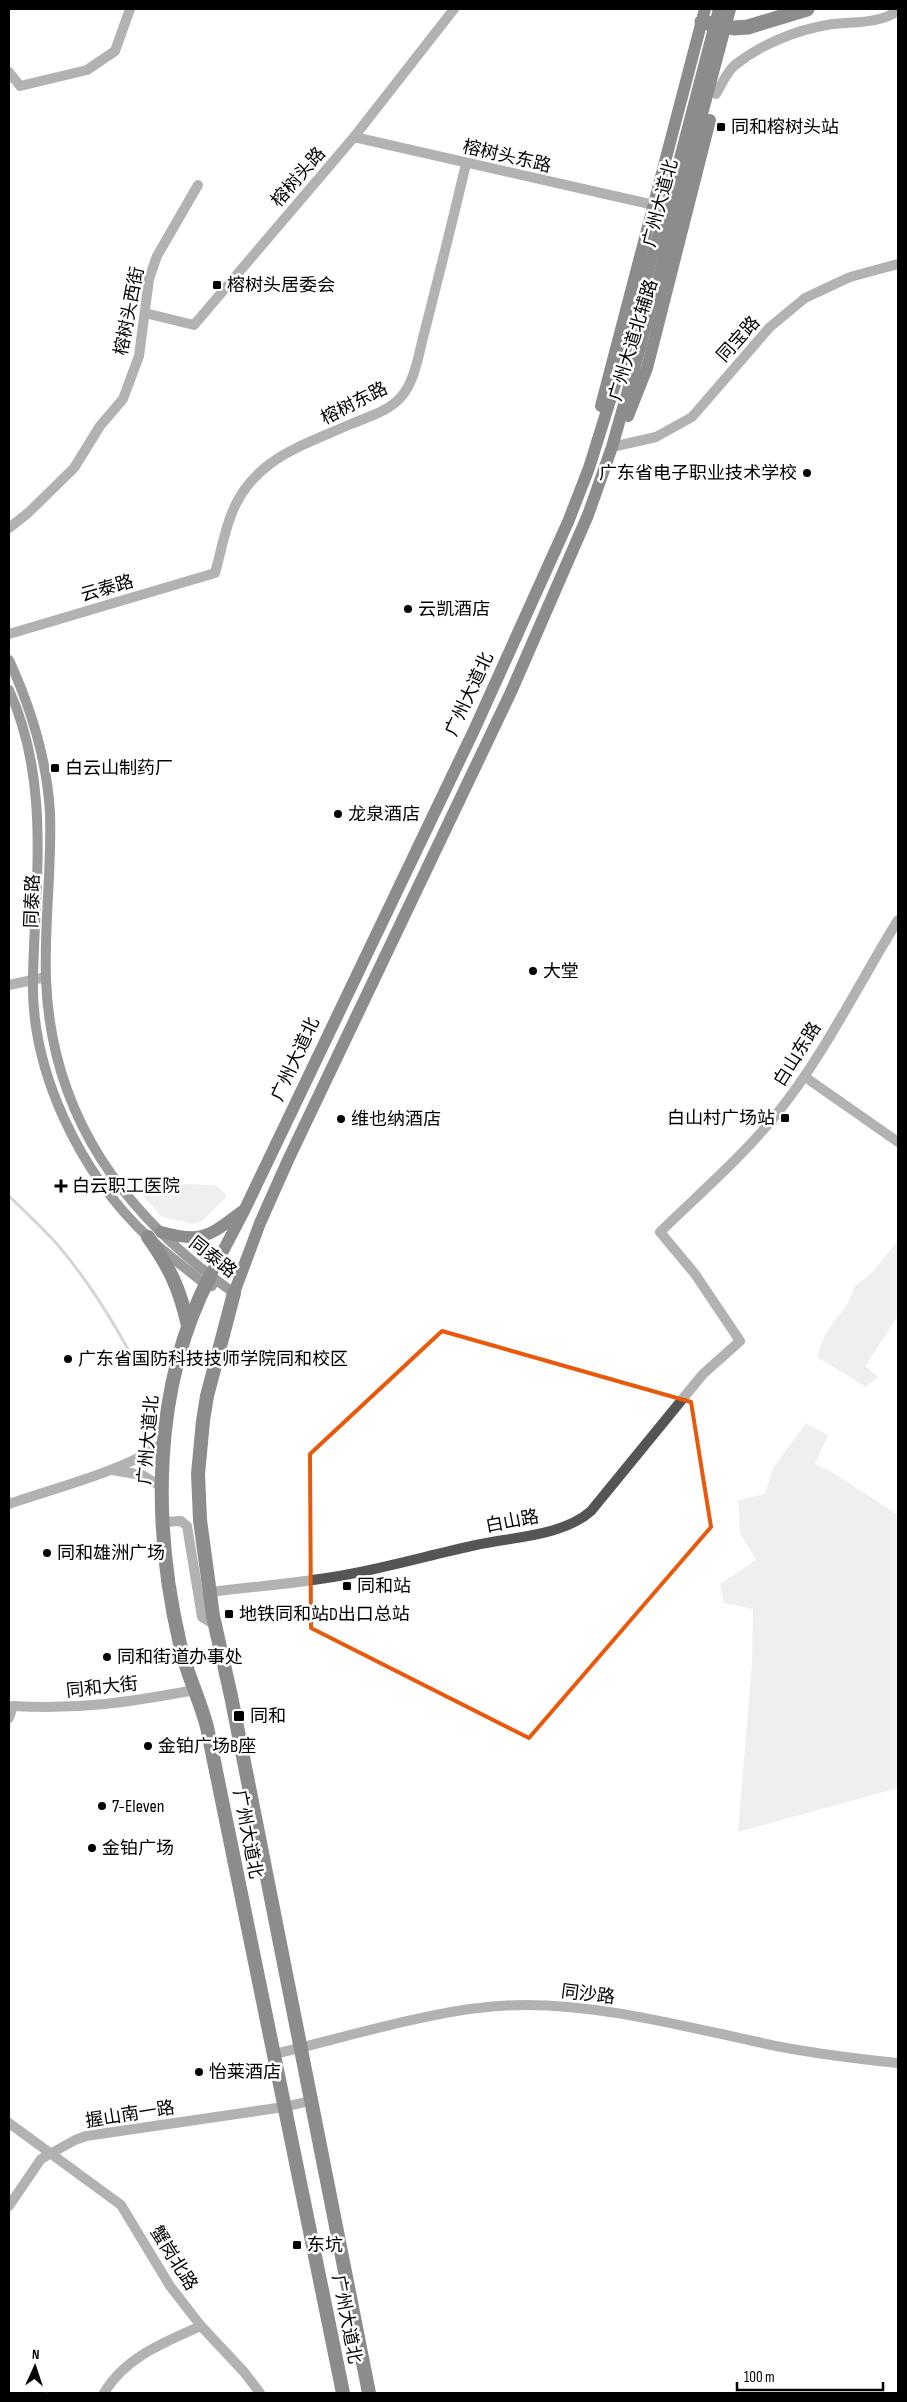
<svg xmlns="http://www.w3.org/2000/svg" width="907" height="2402" viewBox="0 0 907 2402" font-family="'Sofia Sans Condensed','Noto Sans SC',sans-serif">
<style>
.green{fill:#dcdcdc}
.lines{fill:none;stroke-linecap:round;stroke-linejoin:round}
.stream{stroke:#a3a3a3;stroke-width:3}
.minor{stroke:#555;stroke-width:10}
.tertiary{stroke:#555;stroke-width:10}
.secondary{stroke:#222;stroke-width:10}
.primary{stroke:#000;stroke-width:12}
.trunk{stroke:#000;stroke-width:14}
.motorway{stroke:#000;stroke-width:15}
.marked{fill:none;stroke:#e8590c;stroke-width:4;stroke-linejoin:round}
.poi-dot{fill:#000;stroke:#fff;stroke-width:2}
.labels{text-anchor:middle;stroke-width:5;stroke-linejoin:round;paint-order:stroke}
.poi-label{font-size:18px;fill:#000;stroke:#fff;text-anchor:start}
.street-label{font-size:18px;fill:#000;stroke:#fff}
</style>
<rect width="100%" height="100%" fill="#fff"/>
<g class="green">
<polygon points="145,1183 215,1185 225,1193 226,1197 202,1221 193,1224 162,1217 140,1192"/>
<polygon points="898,1240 898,1316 865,1366 878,1377 866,1387 817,1357 825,1334 848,1303 855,1286 873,1272"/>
<polygon points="806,1423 828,1435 815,1464 832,1472 898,1515 898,1788 738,1832 752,1662 753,1609 724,1603 720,1584 756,1560 740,1533 738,1500 765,1494 773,1468"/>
</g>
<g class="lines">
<path class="stream" d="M 9,1196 C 24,1211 41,1226 56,1243 C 84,1275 113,1320 133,1359"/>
<g class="minor">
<polyline points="9,72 20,86 87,70 115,51 130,9"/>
<path d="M 716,94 C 722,84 726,73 735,65 C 760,45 796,30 827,25 C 852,21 876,25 898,11"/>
<polyline points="354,137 654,205"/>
<polyline points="145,313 194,325 354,137 454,9"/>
<polyline points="9,528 28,513 74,468 100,426 123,399 139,356 149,279 157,256 198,185"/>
<path d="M 9,634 L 215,573 C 220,556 223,538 229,521 C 248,461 299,447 351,424 C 368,417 389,411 401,397 C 416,380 419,351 425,330 C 439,275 453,219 466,164"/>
<polyline points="9,985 46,977"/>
<polyline points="805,1077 898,1142"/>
<polyline points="112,1470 142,1475 162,1487"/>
<path d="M 9,1504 C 51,1489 132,1469 165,1441"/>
<path d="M 9,1718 L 13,1706 C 79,1710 130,1702 195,1690"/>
<path d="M 274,2054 C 353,2036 445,2005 525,2005 C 602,2005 678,2025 753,2041 C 800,2052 850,2058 898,2063"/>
<polyline points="9,2123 50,2153"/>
<path d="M 104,2393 C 125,2357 165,2342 201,2326"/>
</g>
<g class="tertiary">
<polyline points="612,447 656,437 692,417 770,327 805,298 850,277 898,264"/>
<polyline points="162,1522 181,1521 187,1526 202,1617 215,1625"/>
<path d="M 211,1592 C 257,1586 305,1583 350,1574 C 393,1566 434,1554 476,1545 C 512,1537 563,1536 591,1511 L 703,1374 L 740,1341 L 695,1274 L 660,1232 C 699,1194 741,1158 775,1116 C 822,1059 859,983 898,920"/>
<polyline points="50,2153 121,2205 170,2286 201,2326 244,2372 260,2393"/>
<polyline points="9,2206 41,2159 75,2140 86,2136 284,2107 310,2101"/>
</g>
<g class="secondary">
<path d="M 9,660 C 31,708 47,760 50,813 C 52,868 44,924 46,979 C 51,1117 125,1216 234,1293"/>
<path d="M 9,690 C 51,782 35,881 33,977 C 30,1071 80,1173 148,1237 C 166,1254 187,1269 206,1285 L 212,1286"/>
</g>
<g class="primary">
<polyline points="601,406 705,9"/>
<polyline points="628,416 647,368 656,333 710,120"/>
<path d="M 161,1232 C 205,1244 209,1235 243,1211"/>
<polyline points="210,1276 245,1209 475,728 568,522 589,468 622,362 678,166 719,9"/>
<polyline points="234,1293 260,1223 289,1158 511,692 588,515 612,447 635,366 730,9"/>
</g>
<g class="trunk">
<path d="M 148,1237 C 170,1268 180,1289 188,1326"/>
<path d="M 210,1276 C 152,1388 152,1524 180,1644 C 186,1673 200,1699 207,1727 L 343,2393"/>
<path d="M 234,1293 L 207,1396 L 203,1421 L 198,1474 L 200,1520 L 213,1616 L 231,1696 C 276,1929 323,2161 369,2393"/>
</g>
<polyline class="motorway" points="702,22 734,28 748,27 807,9"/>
</g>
<path d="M0 0H907V2402H0ZM 442,1331 L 691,1402 L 711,1527 L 529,1738 L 311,1628 L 310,1454 Z" fill="#fff" fill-opacity=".55" fill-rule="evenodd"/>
<path class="marked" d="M 442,1331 L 691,1402 L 711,1527 L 529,1738 L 311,1628 L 310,1454 Z"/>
<g class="poi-dot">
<rect x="716" y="122" width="10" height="10" rx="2.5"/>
<rect x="212" y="280" width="10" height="10" rx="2.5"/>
<circle cx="807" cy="473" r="5"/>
<circle cx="408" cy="609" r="5"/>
<rect x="50" y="763" width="10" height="10" rx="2.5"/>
<circle cx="338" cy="814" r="5"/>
<circle cx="533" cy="971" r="5"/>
<rect x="780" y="1113" width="10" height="10" rx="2.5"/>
<circle cx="341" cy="1119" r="5"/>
<path d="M58.5 1178.5h5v5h5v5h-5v5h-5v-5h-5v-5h5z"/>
<circle cx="68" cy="1359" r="5"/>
<circle cx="47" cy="1553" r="5"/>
<rect x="342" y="1581" width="10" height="10" rx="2.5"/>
<rect x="224" y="1609" width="10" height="10" rx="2.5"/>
<circle cx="107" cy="1657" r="5"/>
<rect x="233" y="1710" width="12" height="12" rx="2.5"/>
<circle cx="148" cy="1746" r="5"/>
<circle cx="102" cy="1806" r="5"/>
<circle cx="92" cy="1848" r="5"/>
<circle cx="199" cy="2072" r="5"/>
<rect x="292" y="2240" width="10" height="10" rx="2.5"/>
</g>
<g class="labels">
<g class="poi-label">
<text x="731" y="133">同和榕树头站</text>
<text x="227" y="291">榕树头居委会</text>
<text x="797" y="479" text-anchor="end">广东省电子职业技术学校</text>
<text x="418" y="615">云凯酒店</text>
<text x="65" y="774">白云山制药厂</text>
<text x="348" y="820">龙泉酒店</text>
<text x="543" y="977">大堂</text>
<text x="775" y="1124" text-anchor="end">白山村广场站</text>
<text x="351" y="1125">维也纳酒店</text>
<text x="72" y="1192">白云职工医院</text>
<text x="78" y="1365">广东省国防科技技师学院同和校区</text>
<text x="57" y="1559">同和雄洲广场</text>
<text x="357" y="1592">同和站</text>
<text x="239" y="1620">地铁同和站D出口总站</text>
<text x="117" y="1663">同和街道办事处</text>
<text x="250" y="1722">同和</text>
<text x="158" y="1752">金铂广场B座</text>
<text x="112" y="1812">7-Eleven</text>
<text x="102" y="1854">金铂广场</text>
<text x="209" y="2078">怡莱酒店</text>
<text x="307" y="2251">东坑</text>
</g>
<g class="street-label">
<text transform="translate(507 156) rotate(13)" y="6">榕树头东路</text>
<text transform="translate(298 177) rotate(-49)" y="6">榕树头路</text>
<text transform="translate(660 203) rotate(-75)" y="6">广州大道北</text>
<text transform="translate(129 311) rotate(-79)" y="6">榕树头西街</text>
<text transform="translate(738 339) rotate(-48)" y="6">同宝路</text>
<text transform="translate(633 340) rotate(-73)" y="6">广州大道北辅路</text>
<text transform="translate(354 403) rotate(-27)" y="6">榕树东路</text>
<text transform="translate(107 588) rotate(-16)" y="6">云泰路</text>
<text transform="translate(469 694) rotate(-65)" y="6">广州大道北</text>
<text transform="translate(32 901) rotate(-88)" y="6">同泰路</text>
<text transform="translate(797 1054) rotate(-58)" y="6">白山东路</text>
<text transform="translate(295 1059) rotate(-65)" y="6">广州大道北</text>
<text transform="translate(213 1257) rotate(38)" y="6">同泰路</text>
<text transform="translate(148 1440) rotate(-85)" y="6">广州大道北</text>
<text transform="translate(512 1521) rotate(-11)" y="6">白山路</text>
<text transform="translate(102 1687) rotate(-6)" y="6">同和大街</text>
<text transform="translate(248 1834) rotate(79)" y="6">广州大道北</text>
<text transform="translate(588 1994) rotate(7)" y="6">同沙路</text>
<text transform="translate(130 2114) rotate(-9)" y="6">握山南一路</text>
<text transform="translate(174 2258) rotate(58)" y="6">蟹岗北路</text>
<text transform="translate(347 2319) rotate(79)" y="6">广州大道北</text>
</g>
</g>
<rect width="907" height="2402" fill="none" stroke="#000000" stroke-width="20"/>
<g transform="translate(35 2367) rotate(3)" stroke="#ffffff" stroke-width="4" paint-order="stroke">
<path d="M0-4L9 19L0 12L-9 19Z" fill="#000000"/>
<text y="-8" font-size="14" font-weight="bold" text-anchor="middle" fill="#000000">N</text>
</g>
<path d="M737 2382v8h146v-8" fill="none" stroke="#000000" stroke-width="2.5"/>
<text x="744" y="2382" font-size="15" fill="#000000" stroke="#ffffff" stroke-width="4" paint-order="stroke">100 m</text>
</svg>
